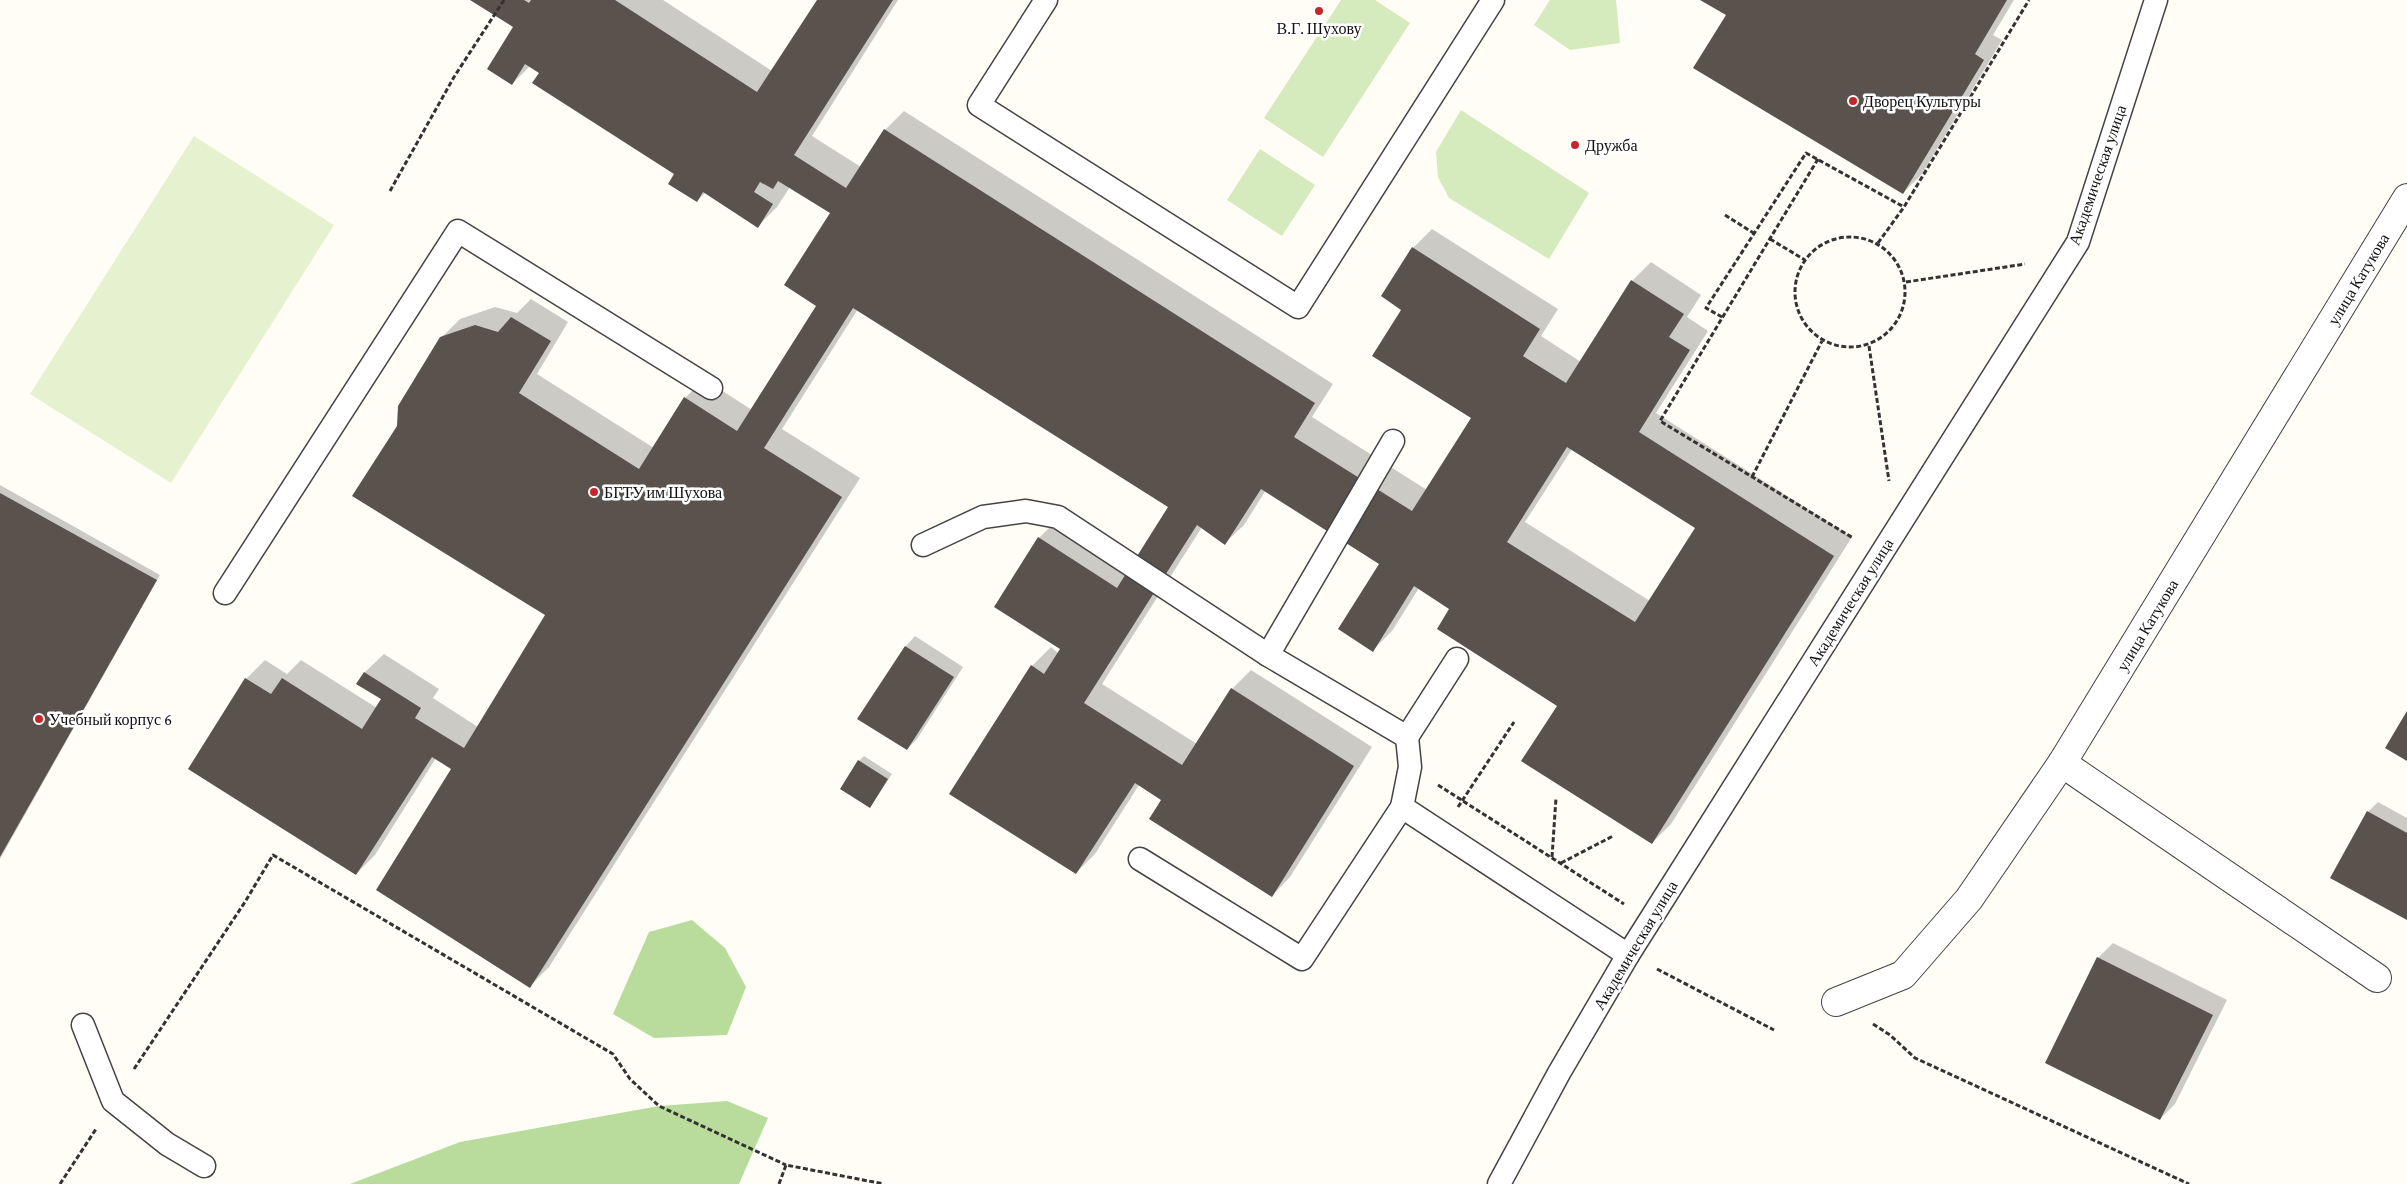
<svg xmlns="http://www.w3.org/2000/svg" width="2407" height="1184" viewBox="0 0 2407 1184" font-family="'Crimson Pro',serif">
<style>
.green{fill:#d5ebbd}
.forest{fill:#b9dc9c}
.pitch{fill:#e6f2cf}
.shadow{fill:#0003;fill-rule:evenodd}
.building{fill:#5a524d;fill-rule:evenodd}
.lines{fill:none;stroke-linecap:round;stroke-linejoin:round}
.lane-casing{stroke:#444;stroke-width:25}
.street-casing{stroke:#444;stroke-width:30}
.path{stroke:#333;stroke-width:3;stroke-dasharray:5 2.5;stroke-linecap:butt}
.lane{stroke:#fff;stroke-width:22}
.street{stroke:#fff;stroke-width:28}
.poi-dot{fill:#c4262e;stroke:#fff;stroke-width:2}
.labels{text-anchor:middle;stroke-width:5;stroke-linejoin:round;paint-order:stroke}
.poi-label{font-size:16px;fill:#111;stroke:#fff;text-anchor:start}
.street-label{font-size:16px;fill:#111;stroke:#fff}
</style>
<rect width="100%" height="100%" fill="#fffdf5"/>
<g class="green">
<polygon points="1341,0 1375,0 1410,23 1323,157 1264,118"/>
<polygon points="1550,0 1616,0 1620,43 1570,50 1534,25"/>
<polygon points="1461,110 1589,193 1549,259 1449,198 1438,177 1436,152"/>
<polygon points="1260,149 1315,185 1282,236 1227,200"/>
</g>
<g class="forest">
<polygon points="692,920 725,948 746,987 727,1035 654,1038 613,1014 649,932"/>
<polygon points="727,1101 768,1118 739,1184 350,1184 460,1142 659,1106"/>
</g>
<polygon class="pitch" points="194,136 334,225 171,483 30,394"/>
<g class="shadow">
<path d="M 472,0 L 663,0 L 772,71 L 819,0 L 898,0 L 812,136 L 861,167 L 885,130 L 904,111 L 1333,384 L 1312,417 L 1427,490 L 1473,418 L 1403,309 L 1413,248 L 1432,229 L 1558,309 L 1541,336 L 1581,362 L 1632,281 L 1651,262 L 1701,295 L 1687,317 L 1708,331 L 1656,413 L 1852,537 L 1671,824 L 1652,843 L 1558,706 L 1451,608 L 1419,588 L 1392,631 L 1373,650 L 1381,563 L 1266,490 L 1244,525 L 1225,543 L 1202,527 L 1102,684 L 1197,744 L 1232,689 L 1251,670 L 1372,747 L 1290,877 L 1272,896 L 1163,800 L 1139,785 L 1095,854 L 1076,873 L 1032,666 L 1051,647 L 1058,653 L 1061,648 L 1039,538 L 1058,519 L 1132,566 L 1169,506 L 858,309 L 782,429 L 860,478 L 549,967 L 530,986 L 453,768 L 436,758 L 375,855 L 356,874 L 246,679 L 265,660 L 287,674 L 301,660 L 377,708 L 383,698 L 358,683 L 365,672 L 384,654 L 439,689 L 433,698 L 478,727 L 547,615 L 398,426 L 441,338 L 460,319 L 495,307 L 517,313 L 531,299 L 568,322 L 537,374 L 654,448 L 685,398 L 704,379 L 752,410 L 818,305 L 832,213 L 790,187 L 777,207 L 758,226 L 706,192 L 697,201 L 676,173 L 530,66 L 512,84 L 515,27 ZM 1572,449 L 1696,528 L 1650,601 L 1525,522 Z"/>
<polygon points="1703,0 2014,0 1993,35 2002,40 1922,174 1903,193 1727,15"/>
<polygon points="0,485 160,575 0,859"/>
<polygon points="915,636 963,667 917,739 907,749 906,646"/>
<polygon points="864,756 892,774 870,807 859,761"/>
<polygon points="2378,802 2407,818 2407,918 2368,812"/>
<polygon points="2113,943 2227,1000 2175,1104 2160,1119 2098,958"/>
</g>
<g class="building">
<path d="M 470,0 L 524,0 L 529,3 L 531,0 L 615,0 L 757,92 L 817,0 L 893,0 L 794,155 L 846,188 L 884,129 L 1315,403 L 1294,437 L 1412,511 L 1471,418 L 1372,356 L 1401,310 L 1381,296 L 1412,247 L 1540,329 L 1523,356 L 1566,383 L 1631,280 L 1684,314 L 1669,337 L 1690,350 L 1639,432 L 1834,556 L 1652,844 L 1521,761 L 1557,706 L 1437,629 L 1449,609 L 1414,586 L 1373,652 L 1338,629 L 1379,564 L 1261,489 L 1225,545 L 1197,525 L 1084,703 L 1182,765 L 1231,688 L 1354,766 L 1272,897 L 1149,819 L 1161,800 L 1135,783 L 1076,874 L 949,794 L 1031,665 L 1044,674 L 1060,649 L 994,607 L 1038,537 L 1117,588 L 1168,507 L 853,308 L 764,448 L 842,497 L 530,988 L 376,890 L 451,769 L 432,757 L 356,875 L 188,769 L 245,678 L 271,694 L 282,678 L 362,729 L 381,699 L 356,684 L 364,672 L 421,708 L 415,718 L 464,748 L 545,615 L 352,496 L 397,426 L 398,406 L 440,337 L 475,325 L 498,332 L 511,317 L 551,341 L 519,393 L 639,469 L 684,397 L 737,431 L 816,306 L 784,285 L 830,213 L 778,181 L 773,189 L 760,182 L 754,192 L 773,204 L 758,228 L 703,192 L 697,202 L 668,184 L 674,174 L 532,83 L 539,73 L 525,64 L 512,85 L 487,69 L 513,27 ZM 1567,447 L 1695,528 L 1635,622 L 1507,542 Z"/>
<polygon points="1700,0 2007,0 1975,54 1984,60 1903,194 1693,68 1726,15"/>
<polygon points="0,493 157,580 0,857"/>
<polygon points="905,646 954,677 907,750 857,719"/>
<polygon points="2407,711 2407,761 2385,748"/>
<polygon points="858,760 888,779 870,808 840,789"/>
<polygon points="2367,811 2407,833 2407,920 2330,878"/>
<polygon points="2097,957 2213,1015 2160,1120 2045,1063"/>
</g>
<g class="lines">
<defs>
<g id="lane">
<polyline points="1046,0 979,105 1298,307 1493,0"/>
<polyline points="923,545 983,517 1026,511 1058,517 1268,655 1407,737 1410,767 1402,807 1628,955"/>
<polyline points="225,593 458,231 711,388"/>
<polyline points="1268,655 1393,441"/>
<polyline points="1407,737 1457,659"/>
<polyline points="1140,859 1302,959 1402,807"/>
<polyline points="83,1025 113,1101 167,1144 204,1166"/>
<polyline points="1499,1184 1559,1073 1628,955 2078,242 2156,0"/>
</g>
<g id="street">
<polyline points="2062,763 2377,978"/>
<polyline points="1836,1002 1903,975 1969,899 2062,763 2407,198"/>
</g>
</defs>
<use href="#lane" class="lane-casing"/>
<use href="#street" class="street-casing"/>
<g class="path">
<polyline points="1818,159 1660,421 1853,538"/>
<polyline points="390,191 454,77 504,0"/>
<polyline points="1725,215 1755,234"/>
<circle cx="1850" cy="292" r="55"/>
<polyline points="1770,239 1805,260"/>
<polyline points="1878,243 1904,207 2029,0"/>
<polyline points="1906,282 2025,264"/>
<polyline points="1722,317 1706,308 1806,153 1904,207"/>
<polyline points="1869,346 1889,481"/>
<polyline points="1752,477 1822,341"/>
<polyline points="1438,785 1624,904"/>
<polyline points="1458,807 1514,722"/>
<polyline points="1552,857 1556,798"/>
<polyline points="1561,863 1613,836"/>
<polyline points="1657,969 1774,1030"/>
<polyline points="1873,1024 1890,1035 1915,1058 2189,1184"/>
<polyline points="134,1069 245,902 273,855 613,1054 630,1079 659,1106 786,1165"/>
<polyline points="60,1184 96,1129"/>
<polyline points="779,1184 786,1165 884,1184"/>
</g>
<use href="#lane" class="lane"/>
<use href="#street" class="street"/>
</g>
<g class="poi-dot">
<circle cx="1319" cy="11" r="5"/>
<circle cx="1853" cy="101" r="5"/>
<circle cx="1575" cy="145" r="5"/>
<circle cx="594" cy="492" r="5"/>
<circle cx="39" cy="719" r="5"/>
</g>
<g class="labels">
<g class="poi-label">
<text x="1319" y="34" text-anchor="middle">В.Г. Шухову</text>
<text x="1863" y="107">Дворец Культуры</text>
<text x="1585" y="151">Дружба</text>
<text x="604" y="498">БГТУ им Шухова</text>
<text x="49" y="725">Учебный корпус 6</text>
</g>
<g class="street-label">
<text transform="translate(2097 175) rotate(-71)" y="6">Академическая улица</text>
<text transform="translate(2358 279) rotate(-59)" y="6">улица Катукова</text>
<text transform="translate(1850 602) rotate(-58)" y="6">Академическая улица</text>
<text transform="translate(2147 625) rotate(-59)" y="6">улица Катукова</text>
<text transform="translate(1635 945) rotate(-59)" y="6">Академическая улица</text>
</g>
</g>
</svg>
